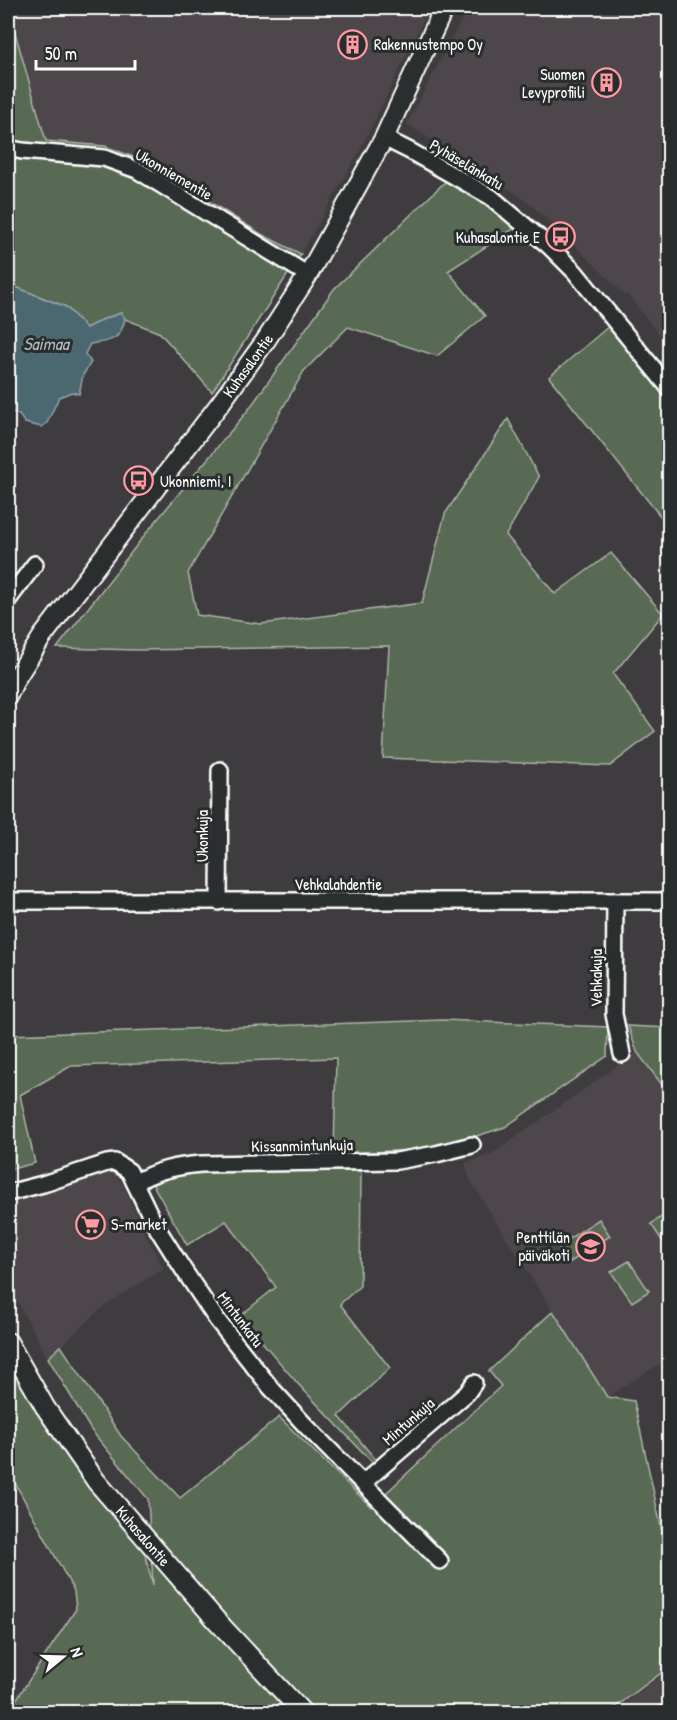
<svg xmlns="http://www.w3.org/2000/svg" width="677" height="1720" viewBox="0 0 677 1720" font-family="'Patrick Hand',sans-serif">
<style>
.built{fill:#4e464b}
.green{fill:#586a53;stroke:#acb4a9;stroke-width:1.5}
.water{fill:#4b676f;stroke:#93a4a9;stroke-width:1.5}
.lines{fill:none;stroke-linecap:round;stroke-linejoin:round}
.minor-casing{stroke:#fff;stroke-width:20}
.major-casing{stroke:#fff;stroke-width:22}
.minor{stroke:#2a2d2e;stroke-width:15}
.major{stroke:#2a2d2e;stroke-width:18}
.rail{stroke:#fff;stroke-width:4}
.labels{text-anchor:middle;stroke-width:6;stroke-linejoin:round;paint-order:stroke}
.poi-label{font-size:16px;fill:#fff;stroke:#2a2d2e;text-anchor:start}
.street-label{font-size:16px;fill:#fff;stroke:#2a2d2e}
.water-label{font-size:18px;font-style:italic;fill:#aebbbe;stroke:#2a2d2e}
</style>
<rect width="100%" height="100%" fill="#3f3c3f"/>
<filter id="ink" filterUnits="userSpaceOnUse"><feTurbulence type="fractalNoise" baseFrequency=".0167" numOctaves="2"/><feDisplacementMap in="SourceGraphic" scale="12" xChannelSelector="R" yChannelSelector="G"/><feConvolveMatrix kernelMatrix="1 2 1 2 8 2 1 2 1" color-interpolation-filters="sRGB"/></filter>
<g filter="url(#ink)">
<g class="built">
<polygon points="9,8 427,8 422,23 359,152 301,254 261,234 105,146 46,141"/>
<polygon points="468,8 669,8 669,347 627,294 625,295 553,224 525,200 407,124"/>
<polygon points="637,1052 669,1094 669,1358 607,1397 470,1180 465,1163 492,1154"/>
<polygon points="110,1167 123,1185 144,1232 164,1268 104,1306 48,1358 8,1284 8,1202"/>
<polygon points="669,1669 669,1712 614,1712"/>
</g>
<g class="green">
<polygon points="8,8 46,141 105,146 146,162 261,234 301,254 212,392 160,333 125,319 121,313 104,319 86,328 66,307 8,284"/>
<polygon points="446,181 485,203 515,228 448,271 485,316 437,356 348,327 304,371 188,573 197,615 261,624 422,603 445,514 508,419 539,477 506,535 555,594 611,553 663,614 613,674 655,731 610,766 383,758 389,646 139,650 57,648 147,532 249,409 334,289"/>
<polygon points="609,326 669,400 669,527 549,377"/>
<polygon points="443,1020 608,1027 607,1056 505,1127 467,1139 411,1150 334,1154 336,1058 71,1066 20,1095 35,1163 8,1170 8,1035"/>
<polygon points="628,1026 669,1028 669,1094 637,1052"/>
<polygon points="198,1171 361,1171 360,1286 340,1304 390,1368 339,1416 377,1461 373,1463 298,1384 240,1316 276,1287 226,1221 187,1245 152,1183"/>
<polygon points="669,1212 669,1251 651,1224"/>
<polygon points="599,1219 610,1236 569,1263 558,1246"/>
<polygon points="629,1261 649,1291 632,1302 611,1272"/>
<polygon points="553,1311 607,1397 634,1401 669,1564 669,1667 609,1712 8,1712 76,1609 74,1591 8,1470 8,1359 28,1397 68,1458 144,1551 153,1585 148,1499 91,1430 48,1358 61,1346 121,1436 180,1498 279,1417 371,1507 501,1386 489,1371"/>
</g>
<path class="water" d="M 8,284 L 66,307 L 86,328 L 104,319 L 121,313 L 125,319 C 120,341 111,341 90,344 L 85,354 L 91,362 L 83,375 L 79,394 L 72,392 L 59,397 L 47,423 L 41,427 L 25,423 L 19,415 L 8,410 Z"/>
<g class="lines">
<defs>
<g id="minor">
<polyline points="384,138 410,151 491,197 549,246 575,272 670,389"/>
<polyline points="8,148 22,151 104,158 137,170 308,275"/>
<polyline points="8,600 35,564"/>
<polyline points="8,901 670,901"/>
<polyline points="615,901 614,1014 622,1054"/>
<polyline points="219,902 220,770"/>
<path d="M 135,1183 C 155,1170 178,1166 201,1164 L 397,1161 L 436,1154 L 472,1145"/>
<polyline points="8,1193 43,1184 107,1163 115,1162 129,1171 154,1223 183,1269 217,1320 271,1388 305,1425 440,1561"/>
<polyline points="363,1483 467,1393 474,1383"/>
</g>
<g id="major">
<path id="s1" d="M 8,695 L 15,680 L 42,637 L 222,401 L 266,340 L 308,275 L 384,138 L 444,8"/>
<path id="s2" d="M 8,1342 L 45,1407 L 96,1481 L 217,1621 L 302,1712"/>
</g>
</defs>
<use href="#minor" class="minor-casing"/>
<use href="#major" class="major-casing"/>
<use href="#minor" class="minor"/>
<use href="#major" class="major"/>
<polyline class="rail" points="653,1712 670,1702"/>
</g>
</g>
<defs>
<symbol id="building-ring" viewBox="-11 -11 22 22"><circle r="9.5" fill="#2a2d2e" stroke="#ff9aa2" stroke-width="1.5"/><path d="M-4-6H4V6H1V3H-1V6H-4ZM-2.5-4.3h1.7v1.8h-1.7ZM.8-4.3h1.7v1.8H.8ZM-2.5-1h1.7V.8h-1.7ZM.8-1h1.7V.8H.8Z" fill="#ff9aa2"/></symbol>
<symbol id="bus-ring" viewBox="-11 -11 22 22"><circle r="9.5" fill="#2a2d2e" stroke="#ff9aa2" stroke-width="1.5"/><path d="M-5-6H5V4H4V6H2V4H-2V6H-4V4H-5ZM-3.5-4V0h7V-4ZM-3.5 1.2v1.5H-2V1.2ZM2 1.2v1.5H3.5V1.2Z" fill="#ff9aa2"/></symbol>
<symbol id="supermarket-ring" viewBox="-11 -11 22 22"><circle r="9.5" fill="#2a2d2e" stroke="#ff9aa2" stroke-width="1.5"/><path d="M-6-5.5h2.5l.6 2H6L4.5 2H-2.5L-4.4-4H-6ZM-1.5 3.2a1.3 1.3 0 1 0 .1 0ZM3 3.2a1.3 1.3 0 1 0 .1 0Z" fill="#ff9aa2"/></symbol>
<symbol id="school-ring" viewBox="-11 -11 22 22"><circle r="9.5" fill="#2a2d2e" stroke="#ff9aa2" stroke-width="1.5"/><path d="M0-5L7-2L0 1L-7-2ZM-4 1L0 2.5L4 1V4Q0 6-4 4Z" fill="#ff9aa2"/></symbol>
</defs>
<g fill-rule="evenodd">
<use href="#building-ring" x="336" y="28" width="33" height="33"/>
<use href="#building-ring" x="590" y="66" width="33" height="33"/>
<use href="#bus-ring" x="544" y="220" width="33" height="33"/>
<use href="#bus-ring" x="122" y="464" width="33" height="33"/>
<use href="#supermarket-ring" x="74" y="1208" width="33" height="33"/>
<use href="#school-ring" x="574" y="1230" width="33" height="33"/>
</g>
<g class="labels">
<g class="poi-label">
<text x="374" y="50">Rakennustempo Oy</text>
<text x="585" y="80" text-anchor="end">Suomen<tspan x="585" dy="18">Levyprofiili</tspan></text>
<text x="540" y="243" text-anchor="end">Kuhasalontie E</text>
<text x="160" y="487">Ukonniemi, I</text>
<text x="111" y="1230">S-market</text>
<text x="570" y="1243" text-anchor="end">Penttilän<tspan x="570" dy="18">päiväkoti</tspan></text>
</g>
<g class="street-label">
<text transform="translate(467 164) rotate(31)" y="6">Pyhäselänkatu</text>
<text transform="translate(174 174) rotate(30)" y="6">Ukonniementie</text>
<text dy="6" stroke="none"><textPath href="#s1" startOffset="408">Kuhasalontie</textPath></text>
<text transform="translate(202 836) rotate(-90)" y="6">Ukonkuja</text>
<text x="338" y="890">Vehkalahdentie</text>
<text transform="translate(596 978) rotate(-90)" y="6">Vehkakuja</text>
<text transform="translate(302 1145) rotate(-1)" y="6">Kissanmintunkuja</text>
<text transform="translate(241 1319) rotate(53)" y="6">Mintunkatu</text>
<text transform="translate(408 1421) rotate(-41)" y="6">Mintunkuja</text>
<text dy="6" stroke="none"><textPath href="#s2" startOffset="237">Kuhasalontie</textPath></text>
</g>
<g class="water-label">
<text x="46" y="350">Saimaa</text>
</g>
</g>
<rect width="677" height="1720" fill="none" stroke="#2a2d2e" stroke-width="30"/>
<rect x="15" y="15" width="647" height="1690" fill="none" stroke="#fff" stroke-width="2" filter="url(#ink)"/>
<g transform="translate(63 1657) rotate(71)" stroke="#2a2d2e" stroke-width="4.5" paint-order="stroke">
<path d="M0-4.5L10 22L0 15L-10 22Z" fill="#ffffff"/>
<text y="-9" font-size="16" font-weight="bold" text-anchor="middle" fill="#ffffff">N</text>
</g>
<path d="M36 60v9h99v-9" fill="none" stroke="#ffffff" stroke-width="3"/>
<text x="45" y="60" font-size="18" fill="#ffffff" stroke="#2a2d2e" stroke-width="4.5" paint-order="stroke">50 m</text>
</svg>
